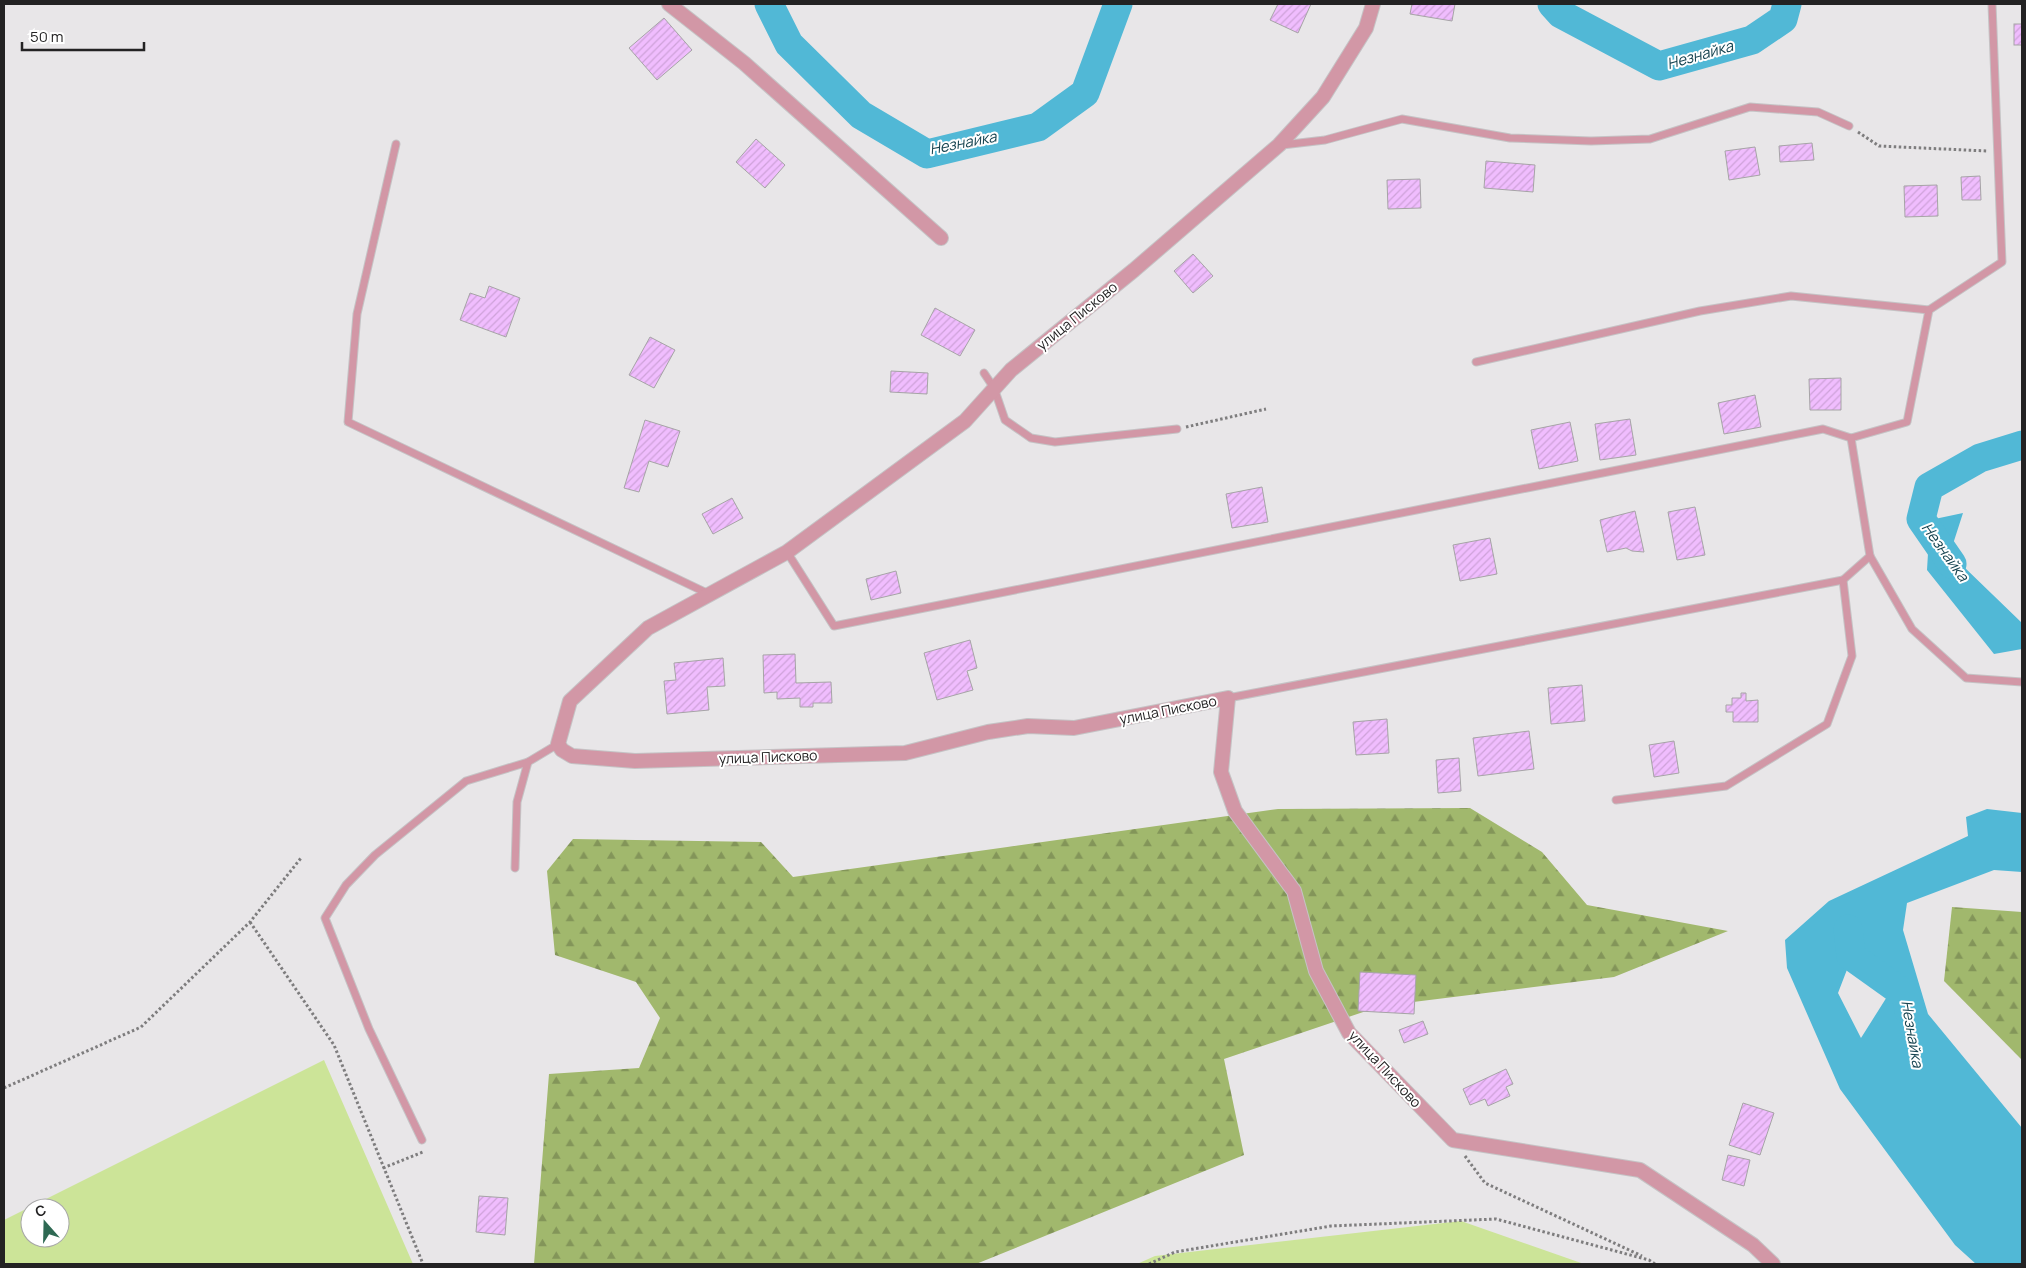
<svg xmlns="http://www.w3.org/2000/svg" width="2026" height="1268" viewBox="0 0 2026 1268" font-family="Manrope,sans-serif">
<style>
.grass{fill:#cce498;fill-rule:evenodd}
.forest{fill:url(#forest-firs)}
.water{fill:#51b8d6;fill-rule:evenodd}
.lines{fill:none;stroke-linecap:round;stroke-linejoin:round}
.river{stroke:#51b8d6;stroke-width:29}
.building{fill:url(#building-hatch);stroke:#a6a4a6}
.service-casing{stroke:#c5c3c5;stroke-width:9}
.minor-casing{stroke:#c5c3c5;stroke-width:16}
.path{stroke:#7e7d7e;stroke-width:3;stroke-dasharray:2.5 2.5;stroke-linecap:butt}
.service{stroke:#d297a6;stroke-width:7}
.minor{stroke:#d297a6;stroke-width:14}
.labels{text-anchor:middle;stroke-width:4;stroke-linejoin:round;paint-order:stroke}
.street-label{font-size:14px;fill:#232223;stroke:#fff}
.water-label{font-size:15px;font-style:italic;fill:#154350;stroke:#fff}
</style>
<defs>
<pattern id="forest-firs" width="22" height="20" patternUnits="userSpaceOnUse" patternTransform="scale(1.25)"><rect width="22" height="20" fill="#a1b86d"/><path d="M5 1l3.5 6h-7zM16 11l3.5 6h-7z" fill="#839559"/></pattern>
<pattern id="building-hatch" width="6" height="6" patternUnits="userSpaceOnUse" patternTransform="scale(1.25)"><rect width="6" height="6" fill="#f0bdfe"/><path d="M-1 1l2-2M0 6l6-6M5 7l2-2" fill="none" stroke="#cea2d9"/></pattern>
</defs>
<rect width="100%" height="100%" fill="#e8e6e8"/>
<g class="grass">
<path d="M 324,1060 L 413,1264 L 4,1264 L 4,1220 ZM 30,1208 L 60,1208 L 60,1238 L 30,1238 Z"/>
<polygon points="1461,1221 1584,1264 1137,1264 1155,1256"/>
</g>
<g class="forest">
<polygon points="1470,808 1542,852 1587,905 1728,931 1614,977 1381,1006 1224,1059 1244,1155 976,1264 534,1264 549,1074 639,1068 660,1018 636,982 555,955 547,871 573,839 761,842 793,877 1278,809"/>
<polygon points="1952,907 2022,912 2022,1060 1944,981"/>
</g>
<g class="water">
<polygon points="1963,513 1953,544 1963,566 2022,623 2022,649 1994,654 1927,570 1930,520"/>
<path d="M 1987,809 L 2022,813 L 2022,872 L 1994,870 L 1907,903 L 1903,930 L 1928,1014 L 2022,1128 L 2022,1264 L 1976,1264 L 1955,1245 L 1840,1089 L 1787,968 L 1785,940 L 1829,901 L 1968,836 L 1966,817 ZM 1872,959 L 1881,964 L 1890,992 L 1861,1038 L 1838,993 L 1848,967 Z"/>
</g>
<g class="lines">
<g class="river">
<polyline points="769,4 789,44 861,115 927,154 1038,127 1085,93 1118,4"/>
<polyline points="1552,4 1561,14 1659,66 1752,40 1783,19 1787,4"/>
<polyline points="1952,564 1921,519 1929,487 1980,458 2022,445"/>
<polyline points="1848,929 1851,956 1907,996 1909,1011"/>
</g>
</g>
<g class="building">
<polygon points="1278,4 1311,4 1298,33 1270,20"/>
<polygon points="1412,4 1455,4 1452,21 1410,14"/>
<polygon points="664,18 692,50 657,80 629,48"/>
<rect x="2014" y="24" width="8" height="21"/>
<polygon points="756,139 785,165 765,188 736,162"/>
<polygon points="1812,143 1814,160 1780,162 1779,146"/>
<polygon points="1755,147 1760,175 1729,180 1725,151"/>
<polygon points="1486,161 1535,165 1533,192 1484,188"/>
<polygon points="1980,176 1981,200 1962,200 1961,177"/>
<polygon points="1420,179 1421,208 1388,209 1387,180"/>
<polygon points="1937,185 1938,216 1905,217 1904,186"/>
<polygon points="1193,254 1213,276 1193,293 1174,271"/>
<polygon points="489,286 520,298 506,337 460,320 470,293 485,298"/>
<polygon points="935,308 975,330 960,356 921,335"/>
<polygon points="650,337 675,350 654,388 629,375"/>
<polygon points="891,371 928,373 927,394 890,392"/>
<polygon points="1841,378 1841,410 1810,410 1809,379"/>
<polygon points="1755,395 1761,427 1724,434 1718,403"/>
<polygon points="1630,419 1636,455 1600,460 1595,424"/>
<polygon points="645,420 680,431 668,467 649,461 639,492 624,488"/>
<polygon points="1570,422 1578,461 1539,469 1531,430"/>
<polygon points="1262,487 1268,522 1232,528 1226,494"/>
<polygon points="732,498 743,518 713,534 702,514"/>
<polygon points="1695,507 1705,555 1677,560 1668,512"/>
<polygon points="1635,511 1644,552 1632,551 1626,548 1607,552 1600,520"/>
<polygon points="1490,538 1497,574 1460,581 1453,545"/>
<polygon points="896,571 901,593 871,600 866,579"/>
<polygon points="970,640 977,668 967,671 973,690 937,700 924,653"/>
<polygon points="795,654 796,683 831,682 832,703 813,703 813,707 800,707 800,698 777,699 777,692 764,693 763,655"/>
<polygon points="723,658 725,686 707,687 709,710 667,714 664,681 676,680 674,663"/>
<polygon points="1582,685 1585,721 1551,724 1548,688"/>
<polygon points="1741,693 1746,693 1746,701 1758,700 1758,722 1733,722 1733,712 1726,712 1726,705 1732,705 1732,698 1741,698"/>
<polygon points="1387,719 1389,753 1356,755 1353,722"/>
<polygon points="1529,731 1534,769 1478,776 1473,738"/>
<polygon points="1674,741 1679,773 1654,777 1649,745"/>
<polygon points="1459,758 1461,791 1438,793 1436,760"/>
<polygon points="1360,972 1416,975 1414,1014 1358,1011"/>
<polygon points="1423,1021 1428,1034 1404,1043 1399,1030"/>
<polygon points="1506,1069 1513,1084 1506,1087 1510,1096 1488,1106 1485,1099 1470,1105 1463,1089"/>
<polygon points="1743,1103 1774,1113 1760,1155 1729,1145"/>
<polygon points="1728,1155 1750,1160 1744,1186 1722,1180"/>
<polygon points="479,1196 508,1198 505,1235 476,1232"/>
</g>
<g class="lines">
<defs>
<g id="service">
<polyline points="396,144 357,314 348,422 709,594"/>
<polyline points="1282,145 1325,140 1402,119 1510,138 1591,141 1650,139 1750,107 1818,112 1849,126"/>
<polyline points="1476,362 1700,311 1791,296 1929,310"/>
<polyline points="984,373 994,388 1005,420 1031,438 1055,442 1177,429"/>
<polyline points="787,552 834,626 1823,429 1851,438 1907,422 1929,310 2002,262 1992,4"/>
<polyline points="1870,556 1912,629 1966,678 2022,682"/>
<polyline points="1228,698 1843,580 1870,556 1851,438"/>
<polyline points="528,762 558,744"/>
<polyline points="1616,800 1726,786 1827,724 1852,656 1843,580"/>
<polyline points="422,1140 369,1029 325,918 346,885 375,855 466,781 528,762 517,802 515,868"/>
</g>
<g id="minor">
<polyline points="669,4 744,63 941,238"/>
<polyline points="1373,4 1366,28 1323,97 1279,145 1134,270 1011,370 965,421 787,552 648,628 570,701 558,744 562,750 572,756 635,761 905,753 988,732 1028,726 1074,728 1228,698 1221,772 1235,811 1294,891 1316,971 1349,1033 1453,1140 1640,1170 1753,1245 1773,1264"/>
</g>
</defs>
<use href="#service" class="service-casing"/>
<use href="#minor" class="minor-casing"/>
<g class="path">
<polyline points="1858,132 1879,146 1987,151"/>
<polyline points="1186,427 1266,409"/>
<polyline points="250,922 334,1045 423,1264"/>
<polyline points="4,1088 141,1027 250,922 301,858"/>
<polyline points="1465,1156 1485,1183 1642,1256"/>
<polyline points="383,1168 423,1152 423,1150"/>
<polyline points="1149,1264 1175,1252 1331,1226 1496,1219 1649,1260 1655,1264"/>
</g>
<use href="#service" class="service"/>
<use href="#minor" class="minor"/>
</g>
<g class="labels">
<g class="street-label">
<text transform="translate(1077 316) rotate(-39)" y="5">улица Писково</text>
<text transform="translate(1168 710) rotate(-11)" y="5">улица Писково</text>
<text transform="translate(768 757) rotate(-2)" y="5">улица Писково</text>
<text transform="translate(1385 1069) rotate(47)" y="5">улица Писково</text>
</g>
<g class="water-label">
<text transform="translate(1700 55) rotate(-16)" y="5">Незнайка</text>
<text transform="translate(963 143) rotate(-11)" y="5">Незнайка</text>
<text transform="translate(1945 552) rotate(54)" y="5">Незнайка</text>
<text transform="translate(1912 1034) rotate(80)" y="5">Незнайка</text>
</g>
</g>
<rect width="2026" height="1268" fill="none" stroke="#232223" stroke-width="10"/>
<g transform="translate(45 1223) rotate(340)"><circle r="24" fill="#ffffff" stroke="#a7a7a7"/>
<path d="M0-4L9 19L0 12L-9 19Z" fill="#2e6953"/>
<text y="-8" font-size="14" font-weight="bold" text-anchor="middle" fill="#232223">С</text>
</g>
<path d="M22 42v8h122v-8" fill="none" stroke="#232223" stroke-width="2.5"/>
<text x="30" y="42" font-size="15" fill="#232223" stroke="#ffffff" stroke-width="4" paint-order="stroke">50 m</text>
</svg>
